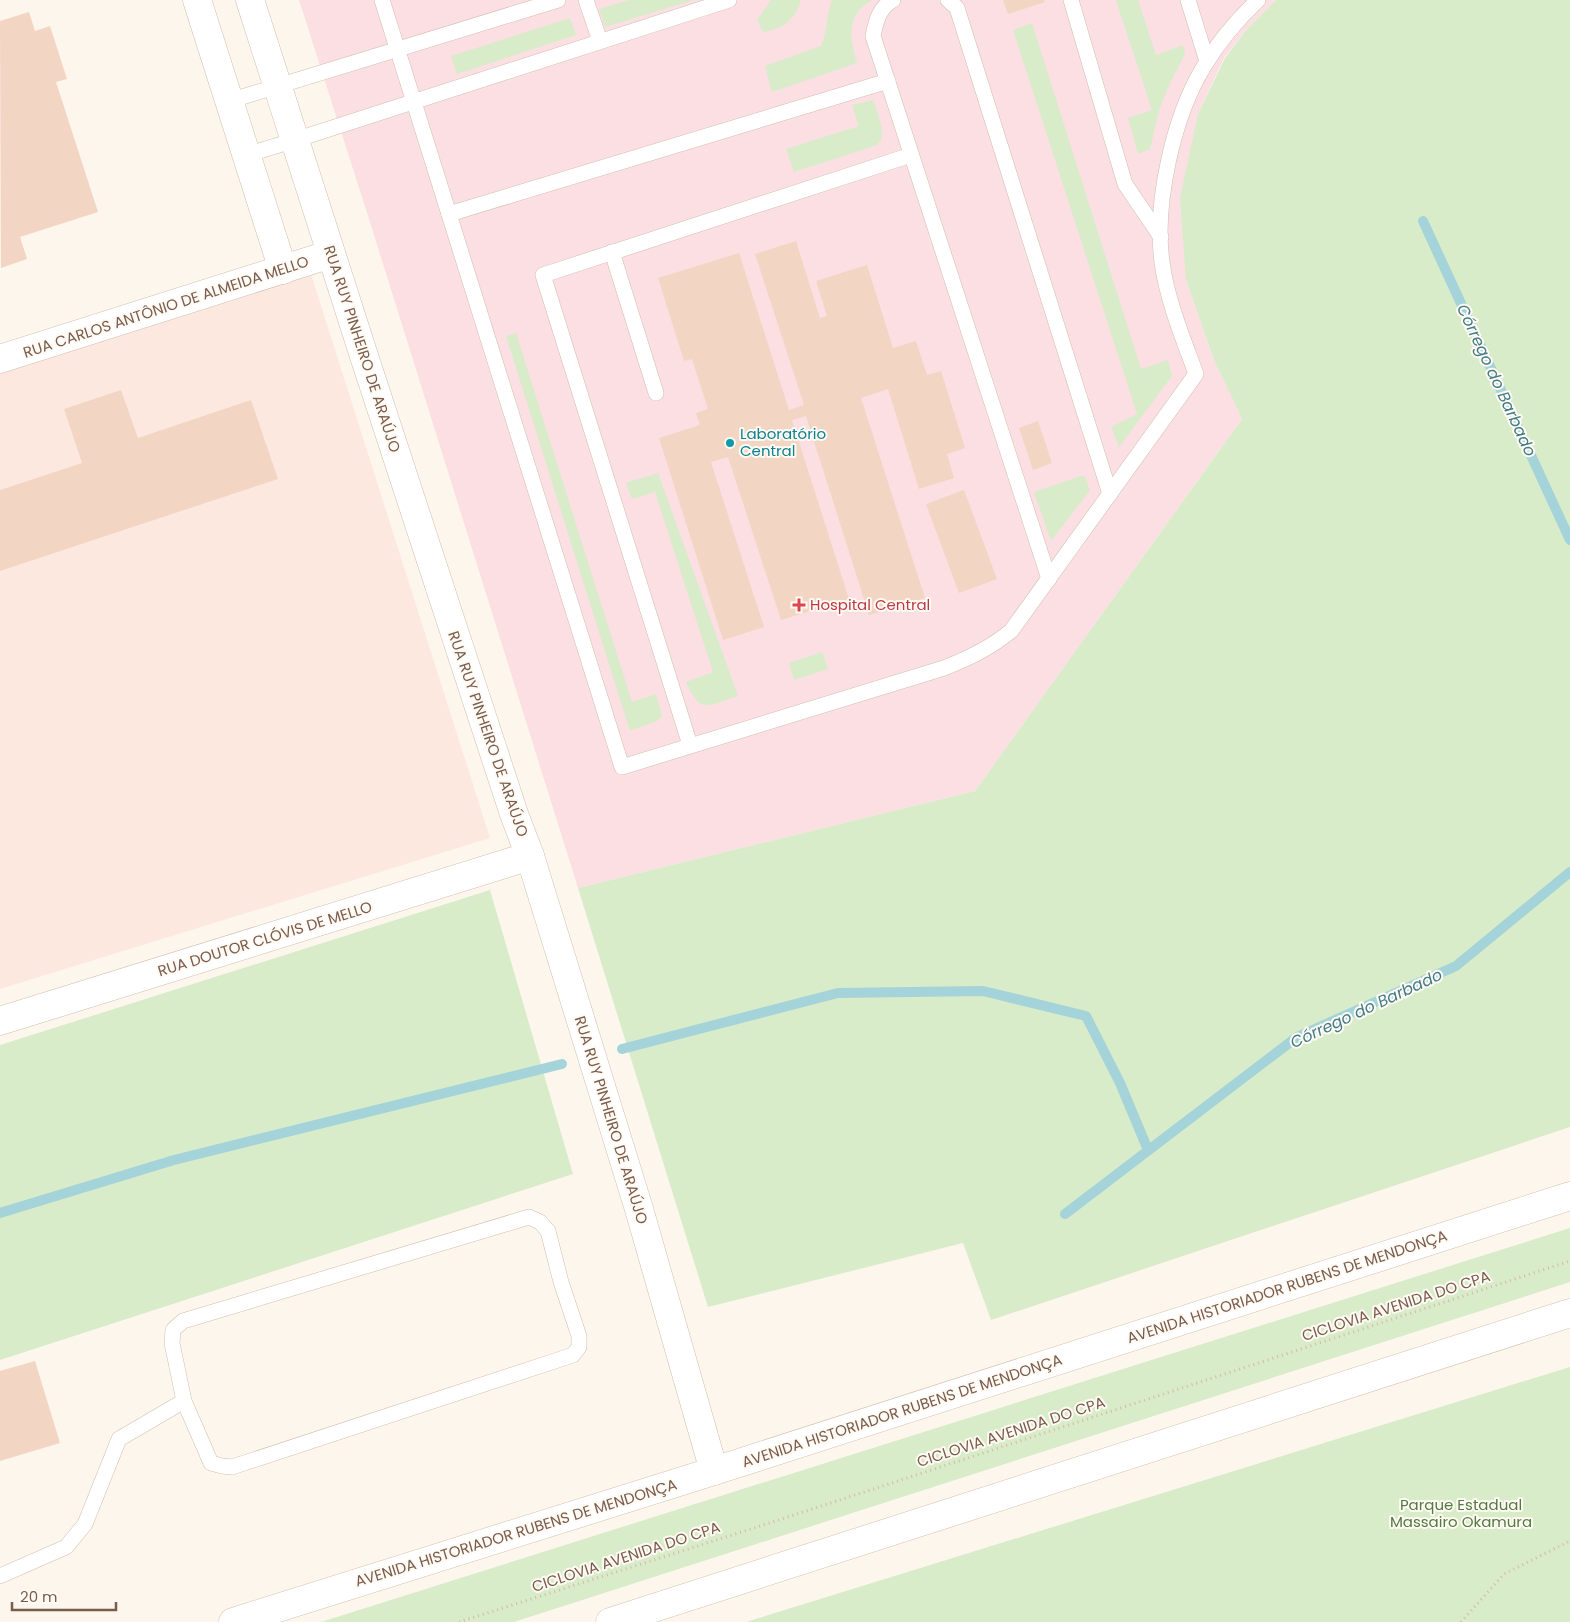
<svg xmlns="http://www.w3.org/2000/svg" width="1570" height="1622" viewBox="0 0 1570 1622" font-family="Poppins,sans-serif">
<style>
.commercial{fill:#fde8e0}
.medical{fill:#fbdfe3}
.green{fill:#d8ecc9}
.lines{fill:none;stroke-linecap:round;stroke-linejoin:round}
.stream{stroke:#a5d3da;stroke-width:10}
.building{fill:#f3d5c3}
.service-casing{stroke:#d1beb0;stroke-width:16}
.minor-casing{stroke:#d1beb0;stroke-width:29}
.tertiary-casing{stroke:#d1beb0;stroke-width:29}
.secondary-casing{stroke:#d6c0b0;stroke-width:29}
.path{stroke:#d9b8a5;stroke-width:3;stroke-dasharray:1 4;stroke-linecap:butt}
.service{stroke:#fff;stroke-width:15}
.minor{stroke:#fff;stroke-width:28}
.tertiary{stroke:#fff;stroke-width:28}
.secondary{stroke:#fff;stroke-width:28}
.culture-dot{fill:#0f9aa8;stroke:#fffaf3;stroke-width:2}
.health-dot{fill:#e0444e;stroke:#fffaf3;stroke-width:2}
.labels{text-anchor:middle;stroke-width:4;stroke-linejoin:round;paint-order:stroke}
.street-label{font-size:15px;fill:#7a5c4d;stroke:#fffaf3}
.culture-label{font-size:15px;fill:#0d838f;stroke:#fffaf3;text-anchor:start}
.health-label{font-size:15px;fill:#be3a42;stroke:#fffaf3;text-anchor:start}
.park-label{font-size:15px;fill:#537a41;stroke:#fffaf3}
.water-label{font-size:16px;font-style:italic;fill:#437c86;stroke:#fffaf3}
</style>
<rect width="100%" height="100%" fill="#fdf6ec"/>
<polygon class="commercial" points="311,274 490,838 0,989 0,371"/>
<polygon class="medical" points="299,0 1276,0 1247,29 1224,58 1198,114 1186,280 1214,360 1242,419 975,791 578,888 369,219"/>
<g class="green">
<polygon points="629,0 694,0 605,27 599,9"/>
<path d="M 771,0 L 801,0 C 795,20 783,29 763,32 L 757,20 Z"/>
<path d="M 832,0 L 872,0 C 845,15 850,38 857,63 L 772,92 L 765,66 L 821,46 C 828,31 826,14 832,0 Z"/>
<polygon points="1116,0 1138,0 1156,55 1183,45 1185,54 1170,83 1159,110 1150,149 1138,154 1128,118 1152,110"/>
<polygon points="1276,0 1570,0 1570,1127 991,1320 963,1243 708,1307 578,888 975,791 1242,419 1214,360 1186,280 1180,198 1198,114 1225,58 1247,29"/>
<polygon points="570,18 576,35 457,74 451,56"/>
<polygon points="1032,23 1141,369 1168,360 1172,376 1119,447 1111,427 1137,414 1013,30"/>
<polygon points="873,100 881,124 882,138 877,145 794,172 786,149 859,126 852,105"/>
<polygon points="516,333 632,702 656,694 662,716 657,721 630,731 506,336"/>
<path d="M 658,473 L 738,696 C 708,705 701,716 686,682 L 713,672 L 655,492 L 632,499 L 626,483 Z"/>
<polygon points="1084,475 1090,490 1051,541 1034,492"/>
<polygon points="822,652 828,669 794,680 789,663"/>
<polygon points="490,890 573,1174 0,1360 0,1045"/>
<polygon points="1570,1228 1570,1282 514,1622 321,1622"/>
<polygon points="1570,1367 1570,1622 746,1622"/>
</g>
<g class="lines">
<g class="stream">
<polyline points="1423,221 1570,540"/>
<polyline points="622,1049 838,993 983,991 1086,1016 1120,1083 1148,1150"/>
<polyline points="0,1213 174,1160 562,1064"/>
<polyline points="1065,1214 1297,1037 1456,966 1570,872"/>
</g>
</g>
<g class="building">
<polygon points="1003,0 1044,0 1045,2 1008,14"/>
<polygon points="29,12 35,31 50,26 67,79 56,82 98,212 20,237 27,259 1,268 0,21"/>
<polygon points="796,241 820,318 827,316 816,281 867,265 893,348 916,341 927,375 941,371 965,448 947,454 954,478 919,489 888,389 861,398 925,598 869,615 806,416 792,420 849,599 781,620 728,457 711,462 764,627 723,640 659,438 700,425 696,413 708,409 692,359 684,361 658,278 739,253 789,410 804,405 755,254"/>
<polygon points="121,390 138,438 251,400 278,479 0,571 0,490 82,463 64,409"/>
<polygon points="1038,421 1052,463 1033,470 1019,428"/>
<polygon points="964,490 997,579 959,593 926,504"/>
<polygon points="35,1361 60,1443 0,1461 0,1371"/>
</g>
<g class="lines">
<defs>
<g id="service">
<path d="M 382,0 L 622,767 L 944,668 C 969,658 990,648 1011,631 L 1196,374 C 1183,338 1167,300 1162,262 C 1154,204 1173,118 1203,68 C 1218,42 1237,20 1258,0"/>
<polyline points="586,0 600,41"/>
<path d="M 893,0 C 879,8 876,21 873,36 L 1049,579"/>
<polyline points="948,0 957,8 1110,494"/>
<polyline points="1071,0 1125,184 1161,237"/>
<polyline points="1188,0 1207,61"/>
<polyline points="229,101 558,0"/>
<polyline points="246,155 295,140 729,0"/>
<polyline points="449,214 888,81"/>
<polyline points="612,252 656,393"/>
<polyline points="690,745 543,275 911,155"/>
<polygon points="529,1217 540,1222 548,1231 561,1282 579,1336 579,1347 573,1355 232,1467 222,1466 211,1463 184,1401 172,1343 173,1330 183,1321"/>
<polyline points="0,1576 66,1547 85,1524 119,1439 184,1401"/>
</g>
<g id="minor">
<polyline points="0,359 331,254"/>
<polyline points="0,1021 530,856"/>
</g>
<g id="tertiary">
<polyline points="197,0 283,270"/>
<polyline points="250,0 364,356 514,814 530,856 639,1209 714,1471"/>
</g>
<g id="secondary">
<polyline points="233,1622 714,1471 1570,1196"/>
<polyline points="610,1622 1570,1313"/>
</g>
</defs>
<use href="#service" class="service-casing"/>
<use href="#minor" class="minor-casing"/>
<use href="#tertiary" class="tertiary-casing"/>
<use href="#secondary" class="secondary-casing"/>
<g class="path">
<polyline points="459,1622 751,1529 1570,1261"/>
<polyline points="1461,1622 1504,1574 1570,1541"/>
</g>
<use href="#service" class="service"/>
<use href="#minor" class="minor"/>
<use href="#tertiary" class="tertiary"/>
<use href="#secondary" class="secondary"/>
</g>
<circle class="culture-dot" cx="730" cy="443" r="5"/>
<path class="health-dot" d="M796.5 597.5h5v5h5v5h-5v5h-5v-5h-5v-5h5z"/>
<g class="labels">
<g class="street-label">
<text transform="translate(166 307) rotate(-18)" y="5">RUA CARLOS ANTÔNIO DE ALMEIDA MELLO</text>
<text transform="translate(362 349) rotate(72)" y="5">RUA RUY PINHEIRO DE ARAÚJO</text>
<text transform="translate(488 734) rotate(71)" y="5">RUA RUY PINHEIRO DE ARAÚJO</text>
<text transform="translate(265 939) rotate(-17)" y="5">RUA DOUTOR CLÓVIS DE MELLO</text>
<text transform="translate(611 1120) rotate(73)" y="5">RUA RUY PINHEIRO DE ARAÚJO</text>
<text transform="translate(1287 1287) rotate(-18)" y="5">AVENIDA HISTORIADOR RUBENS DE MENDONÇA</text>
<text transform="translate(1396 1306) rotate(-18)" y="5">CICLOVIA AVENIDA DO CPA</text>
<text transform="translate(902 1411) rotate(-18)" y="5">AVENIDA HISTORIADOR RUBENS DE MENDONÇA</text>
<text transform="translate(1011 1432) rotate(-18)" y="5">CICLOVIA AVENIDA DO CPA</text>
<text transform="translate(516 1533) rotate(-17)" y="5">AVENIDA HISTORIADOR RUBENS DE MENDONÇA</text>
<text transform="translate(626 1557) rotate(-18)" y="5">CICLOVIA AVENIDA DO CPA</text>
</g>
<g class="culture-label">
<text x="740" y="439">Laboratório<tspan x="740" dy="17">Central</tspan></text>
</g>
<g class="health-label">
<text x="810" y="610">Hospital Central</text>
</g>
<g class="park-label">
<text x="1461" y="1510">Parque Estadual<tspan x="1461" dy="17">Massairo Okamura</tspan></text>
</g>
<g class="water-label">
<text transform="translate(1497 380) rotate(65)" y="6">Córrego do Barbado</text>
<text transform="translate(1366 1008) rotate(-25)" y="6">Córrego do Barbado</text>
</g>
</g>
<path d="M12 1602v8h104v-8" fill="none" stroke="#7a5c4d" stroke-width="2.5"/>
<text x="20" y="1602" font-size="15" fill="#7a5c4d" stroke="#fffaf3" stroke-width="4" paint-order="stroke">20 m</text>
</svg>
